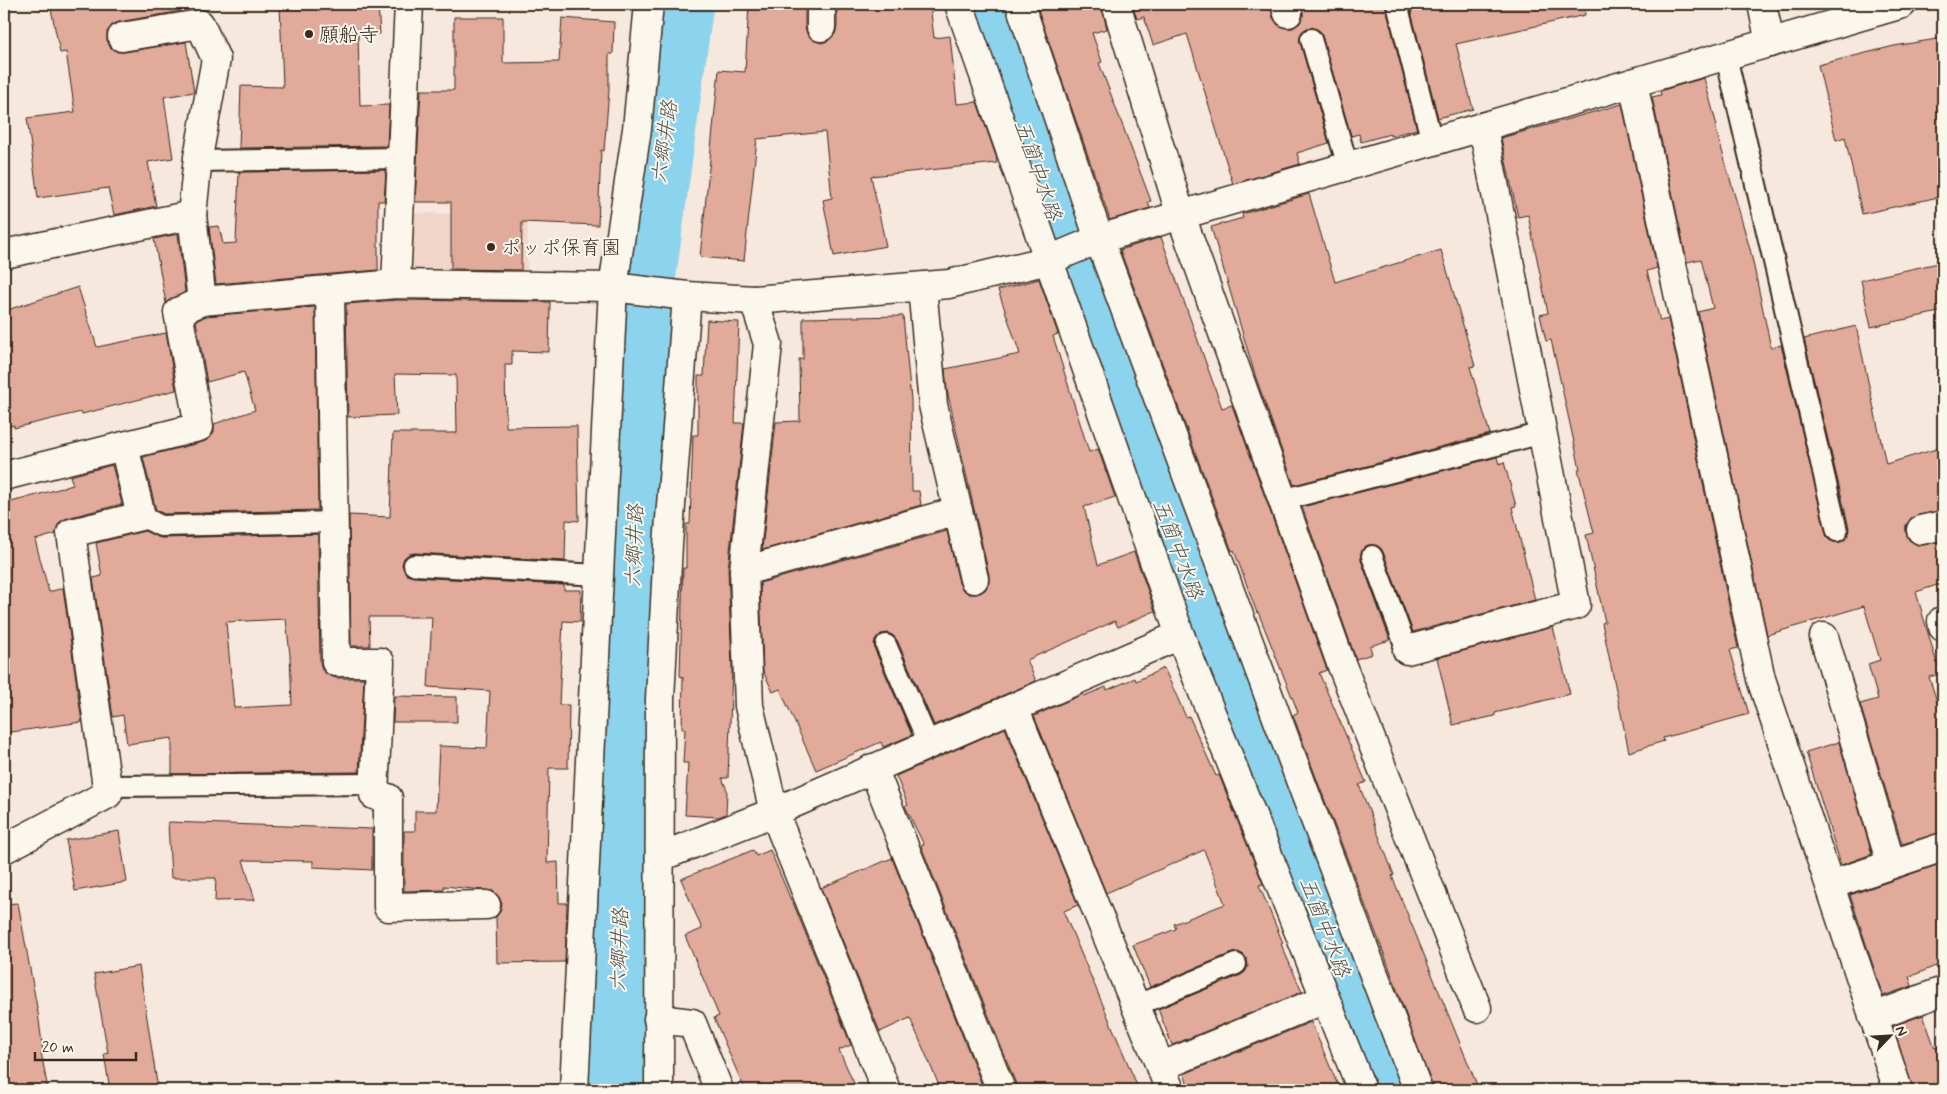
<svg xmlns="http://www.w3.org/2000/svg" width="1947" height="1094" viewBox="0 0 1947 1094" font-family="Mynerve,'Klee One',sans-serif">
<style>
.built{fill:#f0d5c8}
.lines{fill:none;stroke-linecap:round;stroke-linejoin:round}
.river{stroke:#8cd4ed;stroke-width:61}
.building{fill:#e2aa9a;stroke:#3b2a1e;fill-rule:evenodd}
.service-casing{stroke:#3b2a1e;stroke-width:24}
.minor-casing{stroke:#3b2a1e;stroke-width:31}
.tertiary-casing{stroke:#3b2a1e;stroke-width:31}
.service{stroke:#fbf7ec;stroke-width:20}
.minor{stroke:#fbf7ec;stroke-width:28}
.tertiary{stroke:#fbf7ec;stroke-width:28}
.poi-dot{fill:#3b2a1e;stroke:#fbf7ec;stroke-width:2}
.labels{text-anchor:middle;stroke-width:4;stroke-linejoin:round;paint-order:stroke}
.poi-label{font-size:20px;fill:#3b2a1e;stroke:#fbf7ec;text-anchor:start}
.water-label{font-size:21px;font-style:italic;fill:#4f5452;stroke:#fbf7ec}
</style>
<rect width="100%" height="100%" fill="#f6e8dc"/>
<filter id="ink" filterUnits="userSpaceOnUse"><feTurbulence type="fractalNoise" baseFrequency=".02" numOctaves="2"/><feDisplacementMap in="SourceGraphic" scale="10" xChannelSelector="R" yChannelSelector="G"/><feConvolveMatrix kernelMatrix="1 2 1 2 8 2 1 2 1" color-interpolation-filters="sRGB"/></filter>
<g filter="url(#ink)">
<polygon class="built" points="407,213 528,215 527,275 407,273"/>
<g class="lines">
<g class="river">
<polyline points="982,4 1062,246 1086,312 1388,1090"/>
<polyline points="614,1090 643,294 683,4"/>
</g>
</g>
<g class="building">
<polygon points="50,4 180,4 181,11 119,22 112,25 107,32 107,40 110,47 117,52 125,52 186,42 194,92 164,97 173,158 148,162 156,206 114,215 108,188 38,198 27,118 75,112 66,52 60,53"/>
<polygon points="280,4 378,4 380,34 358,35 360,106 389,105 387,146 239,148 241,86 283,87"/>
<polygon points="749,4 805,4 805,27 807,34 813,40 821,43 828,41 835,34 837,27 837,4 930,4 934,38 950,36 957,104 977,102 996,156 997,163 871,176 886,246 834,256 823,200 832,198 825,132 757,139 744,261 700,257 719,70 745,72"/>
<polygon points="1036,4 1101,4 1107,29 1092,33 1102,62 1099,63 1151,201 1148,202 1150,208 1110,220"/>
<polygon points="1132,4 1270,4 1273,18 1278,25 1285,28 1293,28 1300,23 1303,16 1301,4 1385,4 1417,129 1390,136 1390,134 1361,142 1359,134 1351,136 1322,36 1320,31 1314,28 1307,28 1300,36 1300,42 1329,143 1297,153 1300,164 1233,184 1187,34 1153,45 1144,17 1137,19"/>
<polygon points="1409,4 1584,4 1585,15 1456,44 1473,109 1438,118"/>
<polygon points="454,17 503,17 503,63 559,62 562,18 614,22 613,54 609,54 609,90 604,151 601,150 598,225 522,222 521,270 451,269 451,202 415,202 421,90 454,90"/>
<polygon points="1943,38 1943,196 1862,214 1845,137 1836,140 1818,65 1894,46"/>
<polygon points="1704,78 1717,126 1715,126 1751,253 1771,348 1781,345 1828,539 1834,542 1840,542 1848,535 1849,528 1804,339 1856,326 1886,464 1943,447 1943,510 1918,515 1911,518 1906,525 1906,533 1909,540 1917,545 1924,545 1943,541 1943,583 1916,592 1940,674 1929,677 1943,720 1943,832 1902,844 1860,704 1878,699 1868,664 1880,660 1864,606 1767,635 1698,312 1713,308 1701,259 1687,262 1652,97 1661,95 1660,91"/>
<polygon points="1622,104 1657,268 1647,271 1660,321 1668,319 1738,648 1730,650 1749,714 1663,738 1664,741 1629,752 1602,623 1605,622 1586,535 1594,533 1578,469 1580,469 1558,370 1551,340 1546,341 1540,315 1548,313 1528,215 1518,217 1501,138"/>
<polygon points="386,170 384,201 378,201 378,270 216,284 209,227 219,226 223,244 236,243 239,172"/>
<polygon points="1309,194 1335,282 1441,250 1475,366 1470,367 1490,434 1294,485 1255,375 1211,227 1243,218 1242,214"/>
<polygon points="178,234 185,292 166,303 154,239"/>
<polygon points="1161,237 1222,408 1232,405 1327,670 1319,673 1366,782 1359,785 1394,875 1392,876 1479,1090 1433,1090 1386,959 1320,788 1293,715 1298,712 1258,612 1257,613 1234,550 1232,551 1120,250"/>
<polygon points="1943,262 1943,311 1871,327 1861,280"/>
<polygon points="1039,279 1058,334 1053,336 1089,452 1098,449 1115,497 1084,507 1098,565 1134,552 1155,611 1118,627 1115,621 1027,660 1036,681 934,725 897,640 893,636 888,633 881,634 874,643 875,650 912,735 883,747 881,742 816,770 780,689 773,692 763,671 760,583 947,531 959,583 962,589 969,594 977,594 985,590 989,583 989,575 947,390 945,369 1020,354 998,290"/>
<polygon points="78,287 97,347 166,333 176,390 82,414 81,412 14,428 14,425 4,428 4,311"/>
<polygon points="397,300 550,302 549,352 512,351 512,365 505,365 506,427 577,426 579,521 566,520 565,561 415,553 409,554 404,558 402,565 407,575 413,577 564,585 564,590 581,590 580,622 563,621 559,705 569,705 568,768 549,768 547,863 558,862 559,903 567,903 565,962 497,963 496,917 500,912 502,904 499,897 493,891 444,886 444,890 404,891 404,831 415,831 415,811 436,811 439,746 487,748 490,691 428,687 432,617 369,617 370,646 351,646 349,515 390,517 393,433 457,433 456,375 395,374 397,415 348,417 346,304"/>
<polygon points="315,307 318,510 164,514 156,510 143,457 203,442 210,438 214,432 214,424 255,410 244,372 207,382 196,321 206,316"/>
<polygon points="903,316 911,400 912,491 919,491 921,505 762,550 776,422 800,421 799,359 803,359 803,318"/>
<polygon points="707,320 739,322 735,423 744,423 728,569 732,668 728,778 722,778 727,790 726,814 718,817 685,815 688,763 683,763 685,729 682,729 683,677 680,676 683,568 686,568 686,524 690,524 693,435 698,435 698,376 704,376"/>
<polygon points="1497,457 1499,464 1504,462 1516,506 1512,507 1535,600 1413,632 1383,552 1379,547 1368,545 1363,549 1361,560 1390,640 1370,646 1372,654 1356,659 1302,507"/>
<polygon points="112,465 122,504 67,518 60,522 57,527 56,534 35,540 49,592 63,588 82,722 4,733 4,504 73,485 70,476"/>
<path d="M 145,531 L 161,538 L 318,534 L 320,662 L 322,670 L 328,675 L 336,678 L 364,678 L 359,772 L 172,774 L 172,738 L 127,744 L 123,715 L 113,717 L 93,578 L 102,576 L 96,543 ZM 286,619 L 290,655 L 292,705 L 234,708 L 226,622 Z"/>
<polygon points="1553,627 1570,694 1495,713 1495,716 1453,725 1437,658"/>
<polygon points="1164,668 1186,717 1189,716 1216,776 1219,775 1263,884 1259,885 1283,943 1281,944 1302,992 1172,1045 1158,1009 1241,975 1245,972 1248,966 1247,960 1244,955 1238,952 1232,953 1150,987 1133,945 1176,929 1174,924 1225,904 1204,850 1106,893 1034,716 1083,694 1084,696 1106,687 1107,690 1135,678 1136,681"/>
<polygon points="394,696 457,697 457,722 393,722"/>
<polygon points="1005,728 1078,905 1064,911 1064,913 1139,1090 1016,1090 1016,1084 921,846 924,845 905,806 908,805 896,776"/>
<polygon points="1839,742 1872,854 1841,865 1806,752"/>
<polygon points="168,822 372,829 372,870 313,867 313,861 243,860 255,900 215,901 216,878 171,878"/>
<polygon points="119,831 127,882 75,891 66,840"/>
<polygon points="753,850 756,856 770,850 791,900 792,900 851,1045 839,1050 857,1090 745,1090 714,1018 719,1016 685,936 702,929 681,879"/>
<polygon points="892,858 984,1090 941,1090 910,1018 880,1032 821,888"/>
<polygon points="1943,863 1943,963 1909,977 1912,986 1883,996 1850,895"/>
<polygon points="18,903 38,1013 43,1051 41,1052 48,1090 4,1090 4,904"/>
<polygon points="139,966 158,1090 110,1090 104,1054 108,1053 94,974"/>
<polygon points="1923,1015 1935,1048 1943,1045 1943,1090 1913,1090 1893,1026"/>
<polygon points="1311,1022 1340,1090 1190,1090 1184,1074"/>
</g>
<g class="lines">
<defs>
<g id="service">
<polyline points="1397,4 1432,142"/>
<polyline points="1311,39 1348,167"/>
<polyline points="1726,56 1837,531"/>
<polyline points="197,161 401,158"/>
<polyline points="1282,500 1543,433"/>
<polyline points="141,516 161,526 334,522"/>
<polyline points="1372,556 1407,650"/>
<polyline points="414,565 599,575"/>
<polyline points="886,645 929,744"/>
<polyline points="107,786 374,784"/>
<polyline points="1135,1006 1236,964"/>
</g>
<g id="minor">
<polyline points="959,4 1180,635 1362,1090"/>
<polyline points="1020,4 1099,239 1305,793 1418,1090"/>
<polyline points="1116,4 1181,216 1342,666 1477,1008"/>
<polyline points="1285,4 1288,13"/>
<polyline points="1762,4 1770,43"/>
<polyline points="821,27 821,4"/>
<polyline points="122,37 200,24 216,59 198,157 192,215"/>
<polyline points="1633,83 1761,679 1898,1090"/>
<polyline points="4,254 192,215 202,301 396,284 613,287 687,296 754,300 949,284 1049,260 1099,239 1902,4"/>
<polyline points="396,284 409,4"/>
<polyline points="922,287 933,405 974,579"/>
<polyline points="330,290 336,662 380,662 374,795 388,798 388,907 486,905"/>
<polyline points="754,300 768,344 744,571 749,706 774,812 886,1090"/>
<polyline points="4,476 199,427 178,312 202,301"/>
<polyline points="1921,530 1943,525"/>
<polyline points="744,571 958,511"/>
<polyline points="1942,621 1943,627"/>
<polyline points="1824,637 1891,864"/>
<polyline points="1407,650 1576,605 1483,127"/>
<polyline points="1014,708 1170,1090"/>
<polyline points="873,768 1001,1090"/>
<polyline points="4,849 108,794 71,533 141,516 124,446"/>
<polyline points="660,857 774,812 1180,635"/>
<polyline points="1830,885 1943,847"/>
<polyline points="1873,1017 1943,991"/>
<polyline points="658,1019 692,1023 719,1090"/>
<polyline points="1160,1067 1325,999"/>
<polyline points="574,1090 613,287 637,129 649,4"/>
</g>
<polyline id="tertiary" points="659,1090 660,699 668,545 687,296"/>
</defs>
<use href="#service" class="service-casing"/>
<use href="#minor" class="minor-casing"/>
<use href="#tertiary" class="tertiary-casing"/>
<use href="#service" class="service"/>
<use href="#minor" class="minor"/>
<use href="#tertiary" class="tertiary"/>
</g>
</g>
<g class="poi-dot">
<circle cx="309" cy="34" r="5"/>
<circle cx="491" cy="247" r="5"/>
</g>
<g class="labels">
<g class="poi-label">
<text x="319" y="41">願船寺</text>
<text x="501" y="254">ポッポ保育園</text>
</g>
<g class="water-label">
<text transform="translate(664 142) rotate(-82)" y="7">六郷井路</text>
<text transform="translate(1038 170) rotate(71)" y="7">五箇中水路</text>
<text transform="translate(634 546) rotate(-88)" y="7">六郷井路</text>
<text transform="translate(1178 549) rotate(69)" y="7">五箇中水路</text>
<text transform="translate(1325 927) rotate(69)" y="7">五箇中水路</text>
<text transform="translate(619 950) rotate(-88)" y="7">六郷井路</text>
</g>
</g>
<rect width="1947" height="1094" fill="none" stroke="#fbf7ec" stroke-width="20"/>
<rect x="10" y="10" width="1927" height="1074" fill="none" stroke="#3b2a1e" stroke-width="2" filter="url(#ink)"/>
<g transform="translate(1890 1036) rotate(65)" stroke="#fbf7ec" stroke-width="4" paint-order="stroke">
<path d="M0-4L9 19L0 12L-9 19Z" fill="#3b2a1e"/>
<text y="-8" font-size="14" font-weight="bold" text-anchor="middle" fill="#3b2a1e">N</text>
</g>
<path d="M35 1052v8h101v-8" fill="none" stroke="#3b2a1e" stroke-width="2.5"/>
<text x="42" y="1052" font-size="15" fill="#3b2a1e" stroke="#fbf7ec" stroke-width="4" paint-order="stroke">20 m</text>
</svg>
